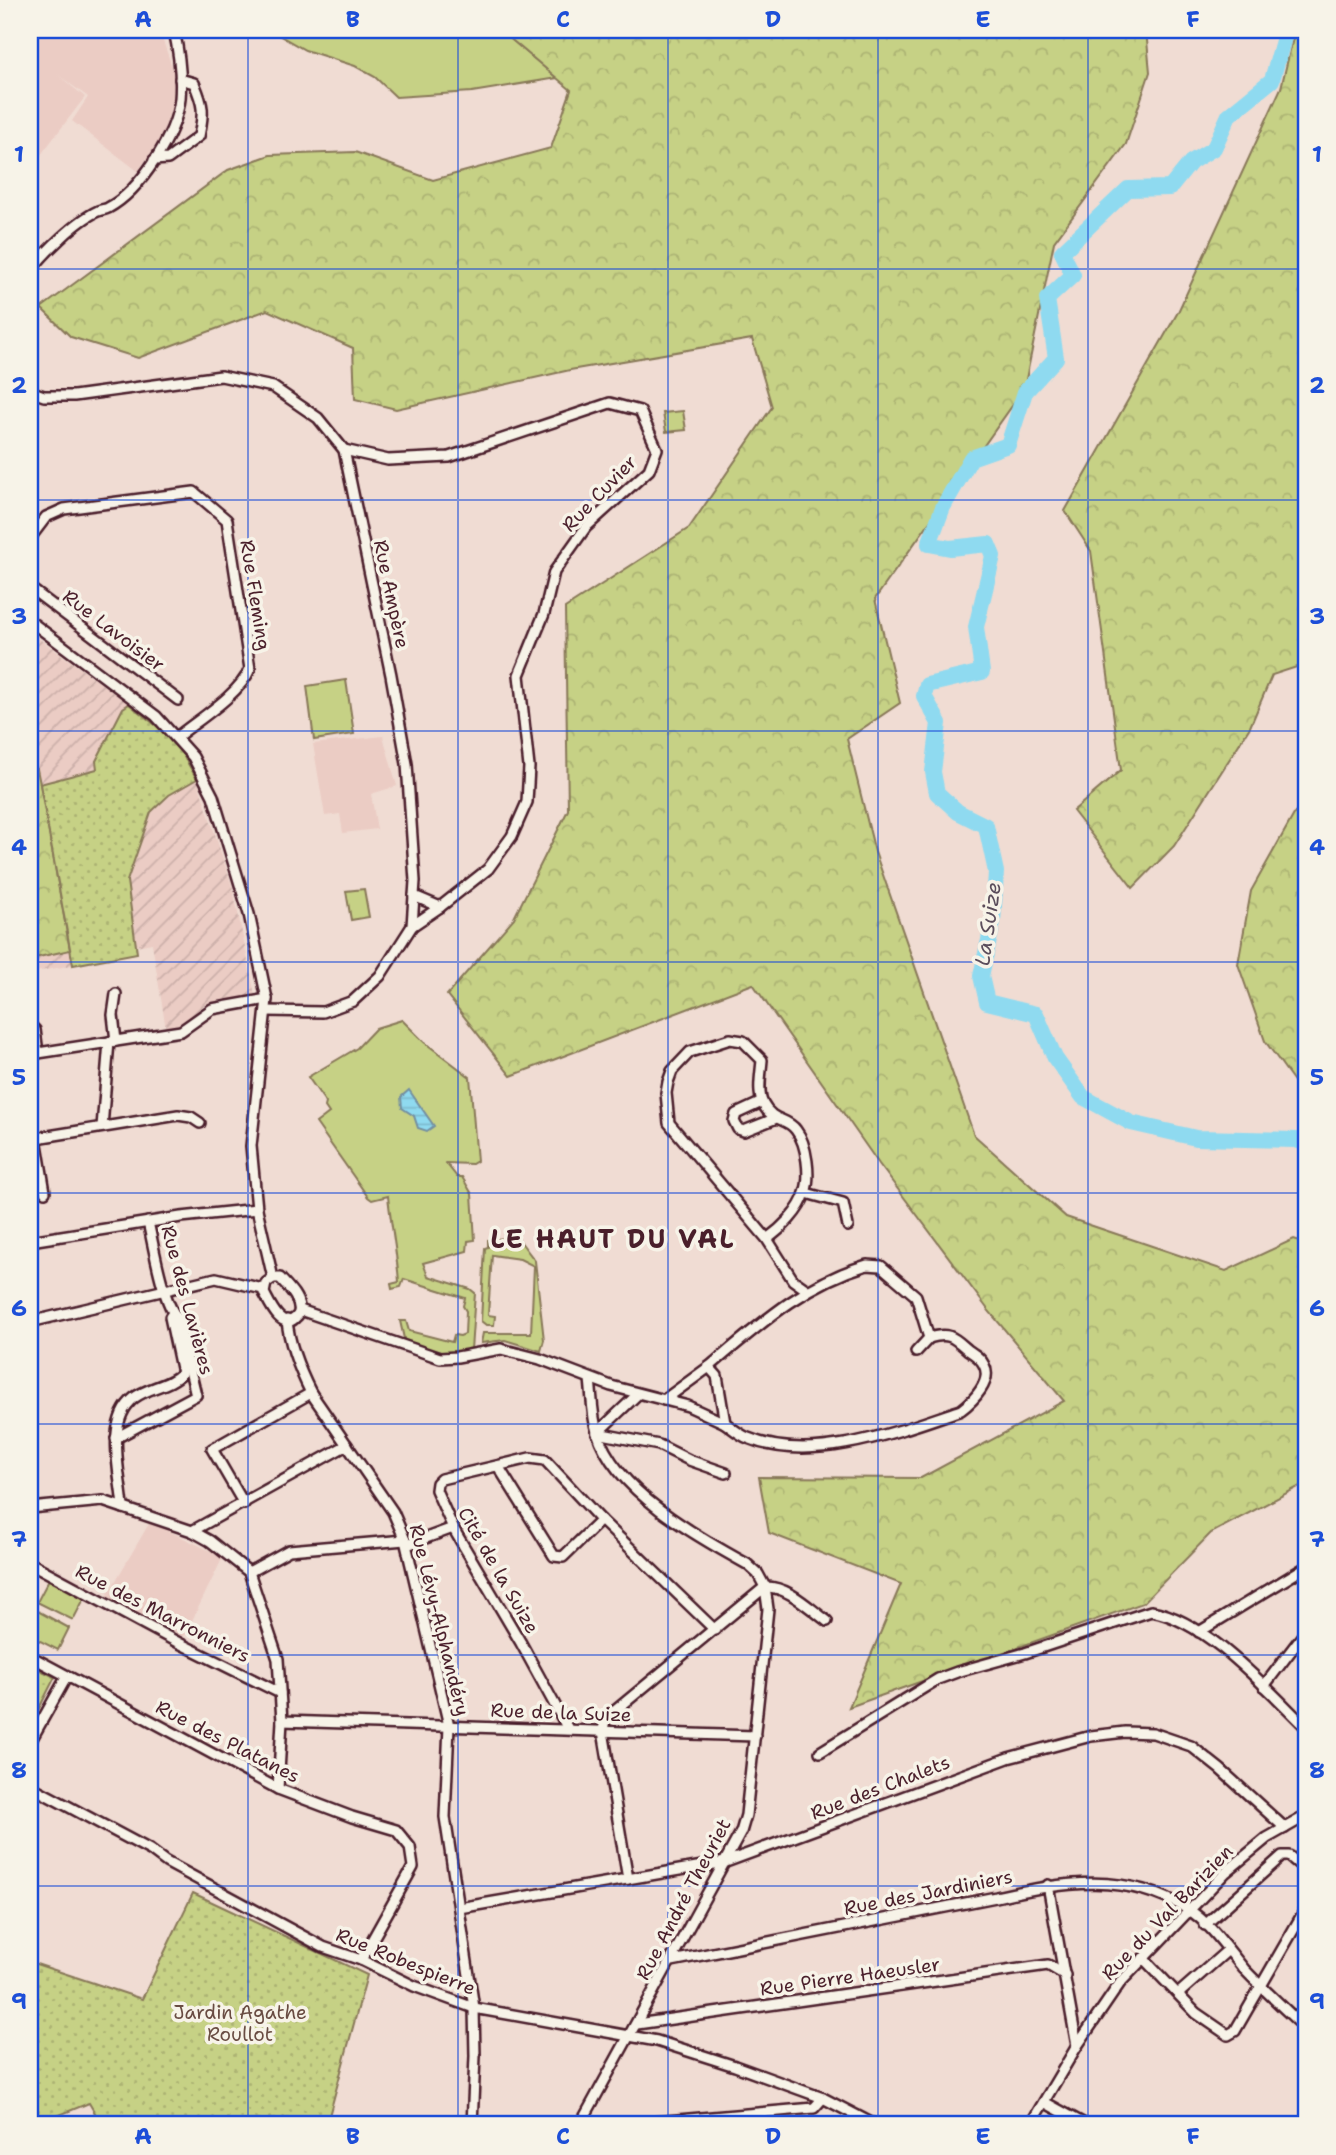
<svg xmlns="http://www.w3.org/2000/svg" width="1336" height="2155" viewBox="0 0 1336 2155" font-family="'Shantell Sans',sans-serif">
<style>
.built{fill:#ebccc4}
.industrial{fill:url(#industrial-furrows)}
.green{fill:#c6d185;stroke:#887858;stroke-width:2}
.forest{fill:url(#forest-crowns);stroke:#887858;stroke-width:2}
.park{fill:url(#park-dots);stroke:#887858;stroke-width:2}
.water{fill:url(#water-rules);stroke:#738fa1;stroke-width:2}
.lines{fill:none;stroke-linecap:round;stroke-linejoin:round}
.river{stroke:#8fdaf0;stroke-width:16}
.minor-casing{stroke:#4a1f2b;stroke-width:14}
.minor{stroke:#f7f3e8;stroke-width:9}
.grid{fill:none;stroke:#1d4ed8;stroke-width:2;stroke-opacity:0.55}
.labels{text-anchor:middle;stroke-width:7;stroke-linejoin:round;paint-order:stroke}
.street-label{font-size:19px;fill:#4a1f2b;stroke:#f7f3e8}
.park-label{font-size:19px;fill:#694c42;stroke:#f7f3e8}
.water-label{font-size:21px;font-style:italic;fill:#5b4e5c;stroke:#f7f3e8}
.district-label{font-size:26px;font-weight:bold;letter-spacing:2px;fill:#4a1f2b;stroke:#f7f3e8}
.neatline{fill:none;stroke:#1d4ed8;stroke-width:2.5}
.grid-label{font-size:23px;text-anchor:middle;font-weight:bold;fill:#1d4ed8}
</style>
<defs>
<pattern id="industrial-furrows" width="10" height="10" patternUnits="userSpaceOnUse" patternTransform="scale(1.75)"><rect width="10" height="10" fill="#ebccc4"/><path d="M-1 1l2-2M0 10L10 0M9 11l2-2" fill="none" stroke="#cbafa9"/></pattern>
<pattern id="forest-crowns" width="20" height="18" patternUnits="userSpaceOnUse" patternTransform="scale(1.75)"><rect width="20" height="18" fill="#c6d185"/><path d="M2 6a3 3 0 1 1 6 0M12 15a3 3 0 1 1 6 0" fill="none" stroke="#acb373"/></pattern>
<pattern id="park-dots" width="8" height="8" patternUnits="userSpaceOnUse" patternTransform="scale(1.75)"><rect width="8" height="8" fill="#c6d185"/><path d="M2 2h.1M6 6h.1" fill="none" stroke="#acb373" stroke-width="1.8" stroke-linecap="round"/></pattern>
<pattern id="water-rules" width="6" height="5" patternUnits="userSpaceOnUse" patternTransform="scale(1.75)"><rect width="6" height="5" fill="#8fdaf0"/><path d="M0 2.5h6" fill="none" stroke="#7dbbce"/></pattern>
</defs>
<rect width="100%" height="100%" fill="#f0dcd3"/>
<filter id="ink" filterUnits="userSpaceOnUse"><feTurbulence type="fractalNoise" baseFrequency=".0143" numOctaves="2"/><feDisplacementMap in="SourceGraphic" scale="14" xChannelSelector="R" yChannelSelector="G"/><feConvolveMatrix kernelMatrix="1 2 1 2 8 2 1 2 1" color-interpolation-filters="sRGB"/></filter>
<g filter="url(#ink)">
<g class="built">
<polygon points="31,30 159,30 174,72 173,103 161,139 138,171 72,121 88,97 58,75 85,97 30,169"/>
<polygon points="383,736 397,786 371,794 377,829 343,833 340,814 325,816 313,744"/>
<polygon points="150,1522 223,1557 184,1637 105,1599"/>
</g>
<polygon class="industrial" points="30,632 129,704 168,735 183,755 197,779 233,889 255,995 204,1005 184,1025 166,1029 152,943 136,946 137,953 30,973"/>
<g class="green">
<polygon points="270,30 500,30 557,78 472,92 396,97 375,77 355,66 305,50"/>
<polygon points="683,411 686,430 666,432 663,413"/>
<polygon points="346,680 354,734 314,740 307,686"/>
<polygon points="364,889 369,917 351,920 346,891"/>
<path d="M 402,1020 L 424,1042 L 470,1077 L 477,1161 L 472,1164 L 446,1163 L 457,1177 L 462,1177 L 472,1194 L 475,1240 L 468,1241 L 467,1251 L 423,1263 L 428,1276 L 470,1289 L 475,1293 L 471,1350 C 446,1357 428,1351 405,1343 L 400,1321 L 406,1321 L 409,1331 L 452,1342 L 454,1335 L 460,1336 L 465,1334 L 466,1311 L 463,1306 L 465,1298 L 404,1279 L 401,1287 L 392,1289 L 391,1284 L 399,1282 C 397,1253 391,1226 388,1196 L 372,1200 L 368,1197 L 316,1123 L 329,1113 L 325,1107 L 326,1103 L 308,1077 L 357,1048 L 376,1028 Z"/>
<polygon points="517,1237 535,1261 544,1340 541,1351 505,1340 481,1343 483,1333 531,1333 534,1266 520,1259 492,1255 488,1315 495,1316 494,1325 486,1325 481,1321 485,1248 488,1247 488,1240"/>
<polygon points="49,1579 85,1597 73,1620 37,1602"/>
<polygon points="34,1609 69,1628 58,1650 30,1636 30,1617"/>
<polygon points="357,2120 357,2125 309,2125 309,2122"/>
</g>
<g class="forest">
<polygon points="500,30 1146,30 1150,72 1126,144 1054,242 1024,389 875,599 900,703 847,739 875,852 974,1135 1066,1217 1226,1271 1294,1239 1306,1243 1306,1483 1211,1533 1143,1603 849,1707 901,1584 769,1533 759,1477 921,1478 1064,1401 989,1311 879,1164 753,984 511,1076 447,995 514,918 568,810 565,608 689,528 772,407 752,339 570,370 396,409 355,399 353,348 267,310 138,358 71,337 41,308 228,170 270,155 355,152 433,180 551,148 571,90"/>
<polygon points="1295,30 1306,30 1306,664 1272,675 1250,727 1174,846 1133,888 1073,811 1121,770 1091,551 1065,511 1178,312 1281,88"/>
<polygon points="30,767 37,769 40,784 70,950 30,959"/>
<polygon points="1306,793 1306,1098 1265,1041 1238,964 1251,891"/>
</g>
<g class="park">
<polygon points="129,704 168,735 183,755 197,779 169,795 151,812 127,881 137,953 73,965 40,784 97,769 96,761 123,708"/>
<polygon points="30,1665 55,1677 30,1726"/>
<polygon points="193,1893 367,1975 329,2116 184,2125 102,2125 89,2103 35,2125 30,2125 30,1962 142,1999"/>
</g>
<polygon class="water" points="409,1090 434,1126 427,1131 418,1128 414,1116 402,1108 401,1097"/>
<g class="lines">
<polyline class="river" points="1286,30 1272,80 1229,115 1214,148 1191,162 1170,188 1128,189 1062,252 1073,275 1047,299 1056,358 1025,392 1008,445 971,458 943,507 929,544 950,548 988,544 993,556 976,627 982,672 927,685 924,696 939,723 933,772 937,793 958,812 986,826 996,872 993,922 981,976 987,1002 1036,1014 1055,1058 1083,1097 1131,1123 1196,1138 1296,1140 1306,1143"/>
<defs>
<g id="minor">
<path d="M 154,160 L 168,159 L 199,136 C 204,112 204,106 194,83 L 180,79"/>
<path d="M 30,271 C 45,252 76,221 98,211 C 103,209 104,210 108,208 C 140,191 176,135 180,99 C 182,74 179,53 174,30"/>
<polyline points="30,391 44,396 74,396 221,376 273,387 318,418 344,450 391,675 407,764 415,881 412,926 380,976 353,1001 323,1012 267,1011"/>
<polyline points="344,450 388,460 449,457 610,403 640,411 657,449 649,470 586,527 554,572 544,614 519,675 529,767 527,802 512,836 488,869 440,907 414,896"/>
<path d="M 30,538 L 46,517 L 64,509 L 194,492 L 227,520 L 250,669 C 239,695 199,719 177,737"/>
<polyline points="30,588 178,700"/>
<polyline points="30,621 156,716 193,757 213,796 249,914 267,999 251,1146 257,1209 273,1278"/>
<polyline points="412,926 440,907"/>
<polyline points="116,994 113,1015 116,1041"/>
<polyline points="30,1025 35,1030 38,1053 30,1054"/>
<polyline points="38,1053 181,1031 212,1009 267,999"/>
<polyline points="762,1102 736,1114 734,1121 738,1129 744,1131 774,1119"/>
<polyline points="102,1127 109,1042"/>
<polyline points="36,1138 45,1192"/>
<polyline points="30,1139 178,1115 191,1117 200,1123"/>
<polyline points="806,1193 843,1203 848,1226"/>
<path d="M 767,1239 C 781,1229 800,1211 805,1193 C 811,1177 807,1144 796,1130 C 787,1117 773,1123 763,1104 C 757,1093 761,1073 762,1060 L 743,1041 L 730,1039 L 690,1052 L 672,1071 L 668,1082 L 666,1093 L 669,1123 L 767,1239 L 793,1280 L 807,1290"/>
<polyline points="30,1241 181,1217 257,1209"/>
<path d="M 867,1265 L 881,1266 L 916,1296 L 929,1338 C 950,1332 953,1337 968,1350 C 974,1354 981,1358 984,1365 C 993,1381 973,1401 961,1410 C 899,1431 812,1465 748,1438 C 740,1435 732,1428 725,1423 L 717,1376 L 709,1367 C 759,1325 803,1284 867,1265 Z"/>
<path d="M 273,1278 L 280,1278 C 287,1286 298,1296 299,1307 C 300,1311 299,1315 295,1318 C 281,1331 269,1302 264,1293 L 266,1283 Z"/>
<polyline points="300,1310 440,1358 457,1357 501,1349 540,1359 611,1386 688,1406 725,1423"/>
<path d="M 287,1320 C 289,1345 300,1371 311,1393 L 393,1512 L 405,1540 L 447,1717 L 449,1726 L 445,1817 L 474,2008 L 475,2056 L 472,2125"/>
<polyline points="30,1322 216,1278 263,1289"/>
<polyline points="916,1352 929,1338"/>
<path d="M 590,1379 C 592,1396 592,1416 597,1432 C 615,1491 696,1536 747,1564 L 758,1574 L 765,1587 C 788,1586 809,1608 827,1621"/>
<polyline points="664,1400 709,1367"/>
<polyline points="597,1433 659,1445 689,1460 726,1473"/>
<polyline points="597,1433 638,1394"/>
<path d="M 116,1438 L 196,1395 L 177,1317 C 163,1304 153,1243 148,1222"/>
<polyline points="498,1466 554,1556 563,1557 601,1520"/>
<polyline points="244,1504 212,1449 311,1393"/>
<polyline points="30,1508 103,1501 192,1531 210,1541 249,1572"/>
<path d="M 123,1508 C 121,1475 104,1422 134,1398 C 148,1387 170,1386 182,1373 L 170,1317 L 173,1313"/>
<polyline points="192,1531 347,1445"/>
<polyline points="407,1545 453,1528"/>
<polyline points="30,1563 179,1643 280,1693"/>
<polyline points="249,1572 278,1659 282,1721 278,1789"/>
<polyline points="249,1572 289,1550 405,1540"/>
<polyline points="1199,1632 1306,1567"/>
<polyline points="30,1656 278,1789 352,1817 396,1830 410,1847 413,1867 361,1960"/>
<polyline points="1264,1686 1306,1631"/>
<polyline points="282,1721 755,1736"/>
<polyline points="568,1729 521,1643 453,1528 436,1490 437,1483 441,1479 530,1458 545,1460 601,1520 715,1630"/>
<polyline points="30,1742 67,1676"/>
<path d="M 820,1752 L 938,1679 L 957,1672 L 1025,1653 L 1151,1611 C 1206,1620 1267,1689 1306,1727"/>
<polyline points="30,1786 150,1850 166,1862 323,1947 361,1960 414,1986 474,2008 657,2041 735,2066 823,2098 875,2125"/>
<polyline points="1048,1885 1077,2046"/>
<polyline points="459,1908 726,1862 1008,1758 1091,1736 1125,1732 1153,1733 1191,1746 1220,1769 1285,1828"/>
<polyline points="1205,1925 1282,1856 1289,1856 1306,1870"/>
<polyline points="1143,1958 1196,2013 1228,2035 1235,2031 1306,1908"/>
<path d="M 672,1961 L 996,1897 C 1063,1882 1127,1871 1189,1910 C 1209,1922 1229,1951 1244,1969 C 1264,1990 1285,2009 1306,2029"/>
<polyline points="1178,1994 1228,1950"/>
<polyline points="637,2024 1048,1965 1065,1975"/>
<polyline points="1044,2102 1086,2125"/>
<polyline points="580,2125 741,1832 746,1815 768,1609 765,1587 605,1719 603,1731 628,1879"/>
<polyline points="620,2125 814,2108 823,2098"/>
<polyline points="1030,2125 1077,2046 1120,1983 1226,1872 1267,1838 1306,1816"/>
</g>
</defs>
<use href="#minor" class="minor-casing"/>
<use href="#minor" class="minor"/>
</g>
</g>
<path class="grid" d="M 248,30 L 248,2125M 458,30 L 458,2125M 668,30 L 668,2125M 878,30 L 878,2125M 1088,30 L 1088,2125M 30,269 L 1306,269M 30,500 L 1306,500M 30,731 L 1306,731M 30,962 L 1306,962M 30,1193 L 1306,1193M 30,1424 L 1306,1424M 30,1655 L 1306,1655M 30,1886 L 1306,1886"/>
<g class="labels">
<g class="street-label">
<text transform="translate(599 493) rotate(-46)" y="7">Rue Cuvier</text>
<text transform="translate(392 594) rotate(78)" y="7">Rue Ampère</text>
<text transform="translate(256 595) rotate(81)" y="7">Rue Fleming</text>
<text transform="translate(114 630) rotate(37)" y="7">Rue Lavoisier</text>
<text transform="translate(188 1300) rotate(75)" y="7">Rue des Lavières</text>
<text transform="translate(499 1570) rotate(60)" y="7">Cité de la Suize</text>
<text transform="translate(163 1613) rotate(27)" y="7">Rue des Marronniers</text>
<text transform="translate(440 1620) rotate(76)" y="7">Rue Lévy-Alphandéry</text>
<text transform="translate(561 1712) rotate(2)" y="7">Rue de la Suize</text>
<text transform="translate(228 1741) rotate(27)" y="7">Rue des Platanes</text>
<text transform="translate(880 1787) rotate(-21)" y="7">Rue des Chalets</text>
<text transform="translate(928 1892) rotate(-11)" y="7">Rue des Jardiniers</text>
<text transform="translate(683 1899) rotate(-62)" y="7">Rue André Theuriet</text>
<text transform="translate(1167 1912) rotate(-46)" y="7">Rue du Val Barizien</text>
<text transform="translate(406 1961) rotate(22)" y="7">Rue Robespierre</text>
<text transform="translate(850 1976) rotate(-8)" y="7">Rue Pierre Haeusler</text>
</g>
<g class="park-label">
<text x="240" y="2019">Jardin Agathe<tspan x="240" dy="22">Roullot</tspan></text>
</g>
<g class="water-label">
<text transform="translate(988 924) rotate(-82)" y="7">La Suize</text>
</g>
<g class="district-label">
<text x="613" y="1248">LE HAUT DU VAL</text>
</g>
</g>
<rect width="1336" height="2155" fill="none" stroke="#f7f3e8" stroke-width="77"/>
<rect x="38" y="38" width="1260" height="2078" class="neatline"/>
<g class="grid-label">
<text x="143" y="27">A</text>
<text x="353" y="27">B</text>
<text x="563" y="27">C</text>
<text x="773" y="27">D</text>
<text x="983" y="27">E</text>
<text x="1193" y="27">F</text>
<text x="19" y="162">1</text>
<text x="1317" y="162">1</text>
<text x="19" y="393">2</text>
<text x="1317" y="393">2</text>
<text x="19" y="624">3</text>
<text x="1317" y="624">3</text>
<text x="19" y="855">4</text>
<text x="1317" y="855">4</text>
<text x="19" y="1085">5</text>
<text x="1317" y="1085">5</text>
<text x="19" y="1316">6</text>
<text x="1317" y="1316">6</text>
<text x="19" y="1547">7</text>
<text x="1317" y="1547">7</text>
<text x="19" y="1778">8</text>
<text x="1317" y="1778">8</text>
<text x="19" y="2009">9</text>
<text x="1317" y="2009">9</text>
<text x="143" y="2144">A</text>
<text x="353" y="2144">B</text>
<text x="563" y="2144">C</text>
<text x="773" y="2144">D</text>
<text x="983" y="2144">E</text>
<text x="1193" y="2144">F</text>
</g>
</svg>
